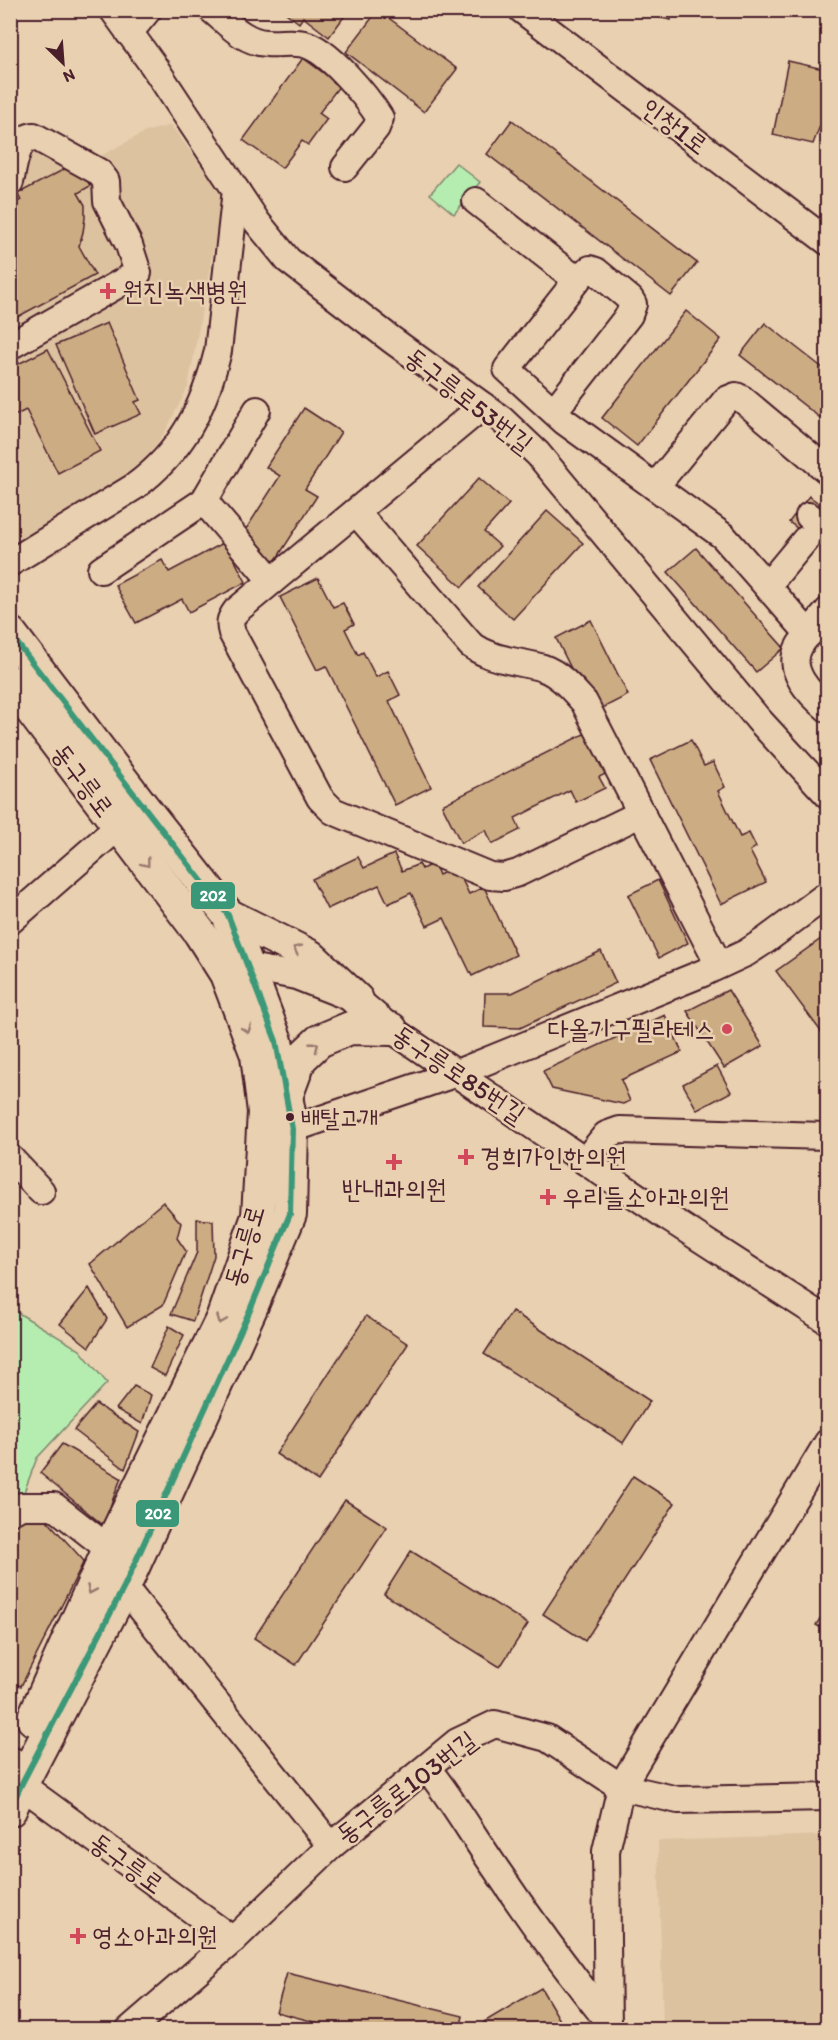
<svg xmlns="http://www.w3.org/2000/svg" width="838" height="2040" viewBox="0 0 838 2040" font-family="Itim,'Poor Story',sans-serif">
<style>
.built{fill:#ddc2a0}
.green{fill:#b5edb0;stroke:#80866e;stroke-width:1.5}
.building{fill:#ccac83;stroke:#4a1f2b;stroke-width:1.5}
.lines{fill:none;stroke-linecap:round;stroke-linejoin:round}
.minor-casing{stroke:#4a1f2b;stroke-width:30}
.major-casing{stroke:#4a1f2b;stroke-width:36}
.minor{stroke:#e8d0b0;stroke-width:26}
.major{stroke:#e8d0b0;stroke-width:32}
.bus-1-casing{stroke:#e8d0b0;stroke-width:10}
.bus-1{stroke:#3a9878;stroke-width:6}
.oneway{stroke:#99786e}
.poi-dot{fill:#d1495b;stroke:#e8d0b0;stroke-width:2}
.bus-dot{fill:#4a1f2b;stroke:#e8d0b0;stroke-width:2}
.labels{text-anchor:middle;stroke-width:5;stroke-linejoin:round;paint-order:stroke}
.bus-label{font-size:24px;fill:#4a1f2b;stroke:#e8d0b0;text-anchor:start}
.street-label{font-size:26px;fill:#4a1f2b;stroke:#e8d0b0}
.poi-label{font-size:26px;fill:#4a1f2b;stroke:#e8d0b0;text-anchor:start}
.line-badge{stroke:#e8d0b0;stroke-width:2}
.badge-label{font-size:16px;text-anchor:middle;font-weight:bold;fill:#fff}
</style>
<rect width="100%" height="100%" fill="#e8d0b0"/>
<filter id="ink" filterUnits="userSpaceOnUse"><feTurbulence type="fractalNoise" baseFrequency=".0167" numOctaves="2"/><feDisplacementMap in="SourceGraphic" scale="12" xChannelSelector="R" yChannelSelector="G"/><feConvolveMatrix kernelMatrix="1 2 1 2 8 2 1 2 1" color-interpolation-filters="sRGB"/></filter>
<g filter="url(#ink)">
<g class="built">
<polygon points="31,123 91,161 145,132 171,125 223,195 188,387 165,432 138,470 11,548 10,138 11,134"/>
<polygon points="827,1835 827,2029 663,2029 658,1841"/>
</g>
<g class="green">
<polygon points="456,163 480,182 454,214 430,194"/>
<polygon points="10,1308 80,1350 107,1383 37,1458 21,1500 10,1501"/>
</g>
<g class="building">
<polygon points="282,10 349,10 329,37 303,17 299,23"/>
<polygon points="378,10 457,69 424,112 346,52"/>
<polygon points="628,10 673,10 671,20"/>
<polygon points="303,58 340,85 319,113 327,119 308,145 302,141 282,168 243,140"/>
<polygon points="788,61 828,70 828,119 823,118 813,144 773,135"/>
<polygon points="512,120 697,263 671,296 487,154"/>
<polygon points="78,162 90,186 78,193 85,205 85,218 83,232 79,246 95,275 10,321 10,241 17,238 10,226 10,218 14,216 10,206 21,200 17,194"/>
<polygon points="686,311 721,339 637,446 602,418"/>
<polygon points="107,323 140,400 135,402 141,414 95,434 56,345"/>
<polygon points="765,323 828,372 828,424 740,355"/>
<polygon points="48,349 100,451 58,473 26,410 12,417 10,413 10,368"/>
<polygon points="304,408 341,432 305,489 317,496 274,563 239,540 280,476 266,467"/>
<polygon points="479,478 509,504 484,532 500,546 462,587 417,546"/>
<polygon points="809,496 828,510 828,551 789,522"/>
<polygon points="547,511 583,543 513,619 478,587"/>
<polygon points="225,542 246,582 189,612 182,599 136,623 115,585 162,560 169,572"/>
<polygon points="696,548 784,648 756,672 668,572"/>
<polygon points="318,578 333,607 343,603 354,624 345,629 358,655 363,652 376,677 388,671 400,695 389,701 431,787 395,805 326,666 317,670 280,597"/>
<polygon points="591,620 628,695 593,713 556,638"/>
<polygon points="604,724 624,765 599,777 605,788 576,802 570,790 515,818 520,830 492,844 486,830 461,843 442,805"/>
<polygon points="691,740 704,766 713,762 725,787 718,791 740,837 749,833 756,847 750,851 766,882 721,904 650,760"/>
<polygon points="394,854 402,871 419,864 422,869 434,863 439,875 456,867 469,894 484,887 516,955 472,976 444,918 427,926 411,893 388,904 379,885 327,909 312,879 358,857 364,868"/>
<polygon points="658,880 688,943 659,958 628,895"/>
<polygon points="828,934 828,1041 776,971"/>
<polygon points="601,951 616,983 520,1028 484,1027 485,993 512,993"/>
<polygon points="728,990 763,1046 724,1068 687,1011"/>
<polygon points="665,1015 682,1052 621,1080 630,1101 623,1104 552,1089 543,1071"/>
<polygon points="717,1066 731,1092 697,1110 683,1084"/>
<polygon points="163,1202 181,1223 177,1238 186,1251 163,1305 127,1327 90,1264"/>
<polygon points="197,1219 213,1221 214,1256 193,1321 171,1314 197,1252"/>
<polygon points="89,1288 107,1319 89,1347 60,1324"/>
<polygon points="512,1311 650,1401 623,1443 484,1354"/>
<polygon points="366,1316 408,1344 318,1481 276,1454"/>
<polygon points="169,1326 184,1335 165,1376 150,1368"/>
<polygon points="134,1386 151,1395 142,1424 116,1409"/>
<polygon points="96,1404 139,1432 125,1469 74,1430"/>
<polygon points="62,1444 121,1478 103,1525 40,1473"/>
<polygon points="633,1476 675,1503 585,1641 543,1614"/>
<polygon points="345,1500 387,1527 296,1665 254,1638"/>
<polygon points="45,1518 84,1561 21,1686 10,1682 10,1530 20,1520"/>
<polygon points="411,1551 528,1624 500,1667 384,1594"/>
<polygon points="828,1606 828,1632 816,1625"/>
<polygon points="10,1691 19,1695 10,1712"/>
<polygon points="287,1973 463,2016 460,2030 346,2030 276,2012"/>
<polygon points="541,1988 564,2027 560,2030 488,2030 484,2022"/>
</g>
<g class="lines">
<defs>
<g id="minor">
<polyline points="113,10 153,65 257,222 288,260 392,340 501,419 538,454 758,719 828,795"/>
<path d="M 212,10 C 229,24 244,42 267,43 C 279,44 293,41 304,44 C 328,49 367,97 380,118 L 376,128 L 345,167"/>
<polyline points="522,10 828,242"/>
<polyline points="129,33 148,10"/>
<path d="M 10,182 C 14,167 15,138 34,136 L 99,172 L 106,181 L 107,201 L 129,245 L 138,273 L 10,346"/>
<polyline points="476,201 577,280"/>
<path d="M 483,406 L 236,611 C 230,619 229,623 232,633 L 320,798 L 333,811 L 490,876 L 504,877 L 518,873 L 642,813"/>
<polyline points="554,411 629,315 633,304 630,299 596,271 590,269 581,275 507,369 564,421 723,536 809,634"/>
<polyline points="655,487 726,400 736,396 742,399 828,471"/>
<polyline points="204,501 272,581"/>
<path d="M 356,512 L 471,645 C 496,662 516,660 543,668 C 560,674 572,689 584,702 L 719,965"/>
<polyline points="809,516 828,531"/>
<path d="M 10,563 L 134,487 C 182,452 204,408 218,351 L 236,190"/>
<polyline points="101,570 204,501 257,410"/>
<polyline points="767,586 805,540"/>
<path d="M 828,611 C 819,622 808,633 800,645 C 785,670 810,694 828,709"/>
<polyline points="10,921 118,827"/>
<polyline points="232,972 249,967 296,976 357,1000 391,1029 670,1219 828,1321"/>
<polyline points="292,1129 457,1073 703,973 746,953 766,940 828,894"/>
<polyline points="10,1158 41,1191"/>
<polyline points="585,1161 606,1135 620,1130 826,1136 828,1138"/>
<polyline points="828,1442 621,1787 678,1800 828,1797"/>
<polyline points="10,1512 21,1506 54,1506 109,1549"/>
<polyline points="124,1587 331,1846 457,1742 495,1724 547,1738 621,1787 606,1851 608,2030"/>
<polyline points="10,1760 13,1761"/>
<path d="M 427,1768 C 451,1798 470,1831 492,1863 C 528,1917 567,1970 608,2021"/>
<polyline points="21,1785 233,1940"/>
<polyline points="129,2030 233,1940 331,1846"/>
</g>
<g id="major">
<polyline points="10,633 142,806 228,915 276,1041 292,1129 290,1214 250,1310 124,1587 21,1785 10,1810"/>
<polyline points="10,682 200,933 226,974 257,1055 264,1112 258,1216 222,1319 109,1549 33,1719"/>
<polyline points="228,915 310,956 357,1000"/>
<polyline points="287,1094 300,1059 319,1041 350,1028 391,1029"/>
</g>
</defs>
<use href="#minor" class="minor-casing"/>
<use href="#major" class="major-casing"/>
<use href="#minor" class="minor"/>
<use href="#major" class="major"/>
<defs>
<polyline id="bus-1" points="10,634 228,915 276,1041 292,1129 290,1214 250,1310 124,1587 21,1785 10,1809"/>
</defs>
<use href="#bus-1" class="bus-1-casing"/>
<use href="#bus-1" class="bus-1"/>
</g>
<defs><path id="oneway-chevron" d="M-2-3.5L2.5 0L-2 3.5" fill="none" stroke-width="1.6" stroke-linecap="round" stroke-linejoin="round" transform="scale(1.5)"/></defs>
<g class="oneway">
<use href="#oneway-chevron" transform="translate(146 863) rotate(52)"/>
<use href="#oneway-chevron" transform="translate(297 949) rotate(-154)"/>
<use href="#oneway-chevron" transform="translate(247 1029) rotate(69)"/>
<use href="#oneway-chevron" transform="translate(315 1046) rotate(-38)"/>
<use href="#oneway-chevron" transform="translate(221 1320) rotate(113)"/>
<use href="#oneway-chevron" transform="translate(91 1590) rotate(114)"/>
</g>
</g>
<g class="poi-dot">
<path d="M105 282h6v6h6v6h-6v6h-6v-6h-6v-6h6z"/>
<circle cx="727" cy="1029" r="6"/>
<path d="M463 1148h6v6h6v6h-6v6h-6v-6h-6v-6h6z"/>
<path d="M391 1153h6v6h6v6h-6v6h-6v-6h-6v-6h6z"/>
<path d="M545 1188h6v6h6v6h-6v6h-6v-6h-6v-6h6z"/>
<path d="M75 1927h6v6h6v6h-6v6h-6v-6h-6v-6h6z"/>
</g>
<circle class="bus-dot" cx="290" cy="1117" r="5"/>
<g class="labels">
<g class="bus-label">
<text x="301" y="1126">배탈고개</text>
</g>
<g class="street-label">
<text transform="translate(675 126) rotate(37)" y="9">인창1로</text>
<text transform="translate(469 400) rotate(38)" y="9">동구릉로53번길</text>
<text transform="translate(83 780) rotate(53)" y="9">동구릉로</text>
<text transform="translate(459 1074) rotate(34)" y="9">동구릉로85번길</text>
<text transform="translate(244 1246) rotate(-74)" y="9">동구릉로</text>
<text transform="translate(406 1787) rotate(-37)" y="9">동구릉로103번길</text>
<text transform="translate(127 1863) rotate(36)" y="9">동구릉로</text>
</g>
<g class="poi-label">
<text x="122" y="300">원진녹색병원</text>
<text x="715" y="1038" text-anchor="end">다올기구필라테스</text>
<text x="480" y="1166">경희가인한의원</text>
<text x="394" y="1198" text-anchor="middle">반내과의원</text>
<text x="562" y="1206">우리들소아과의원</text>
<text x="92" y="1945">영소아과의원</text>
</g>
</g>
<g class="line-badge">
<rect x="190" y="881" width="46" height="29" rx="6" fill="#3a9878"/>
<rect x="135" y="1499" width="45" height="29" rx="6" fill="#3a9878"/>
</g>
<g class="badge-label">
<text x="213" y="901">202</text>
<text x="158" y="1519">202</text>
</g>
<rect width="838" height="2040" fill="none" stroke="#e8d0b0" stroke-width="36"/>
<rect x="18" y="18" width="802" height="2004" fill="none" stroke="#4a1f2b" stroke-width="2" filter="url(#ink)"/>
<g transform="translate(63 63) rotate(155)" stroke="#e8d0b0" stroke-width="4.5" paint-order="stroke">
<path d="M0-4.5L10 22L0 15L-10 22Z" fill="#4a1f2b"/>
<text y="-9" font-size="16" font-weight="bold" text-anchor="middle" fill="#4a1f2b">N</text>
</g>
</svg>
